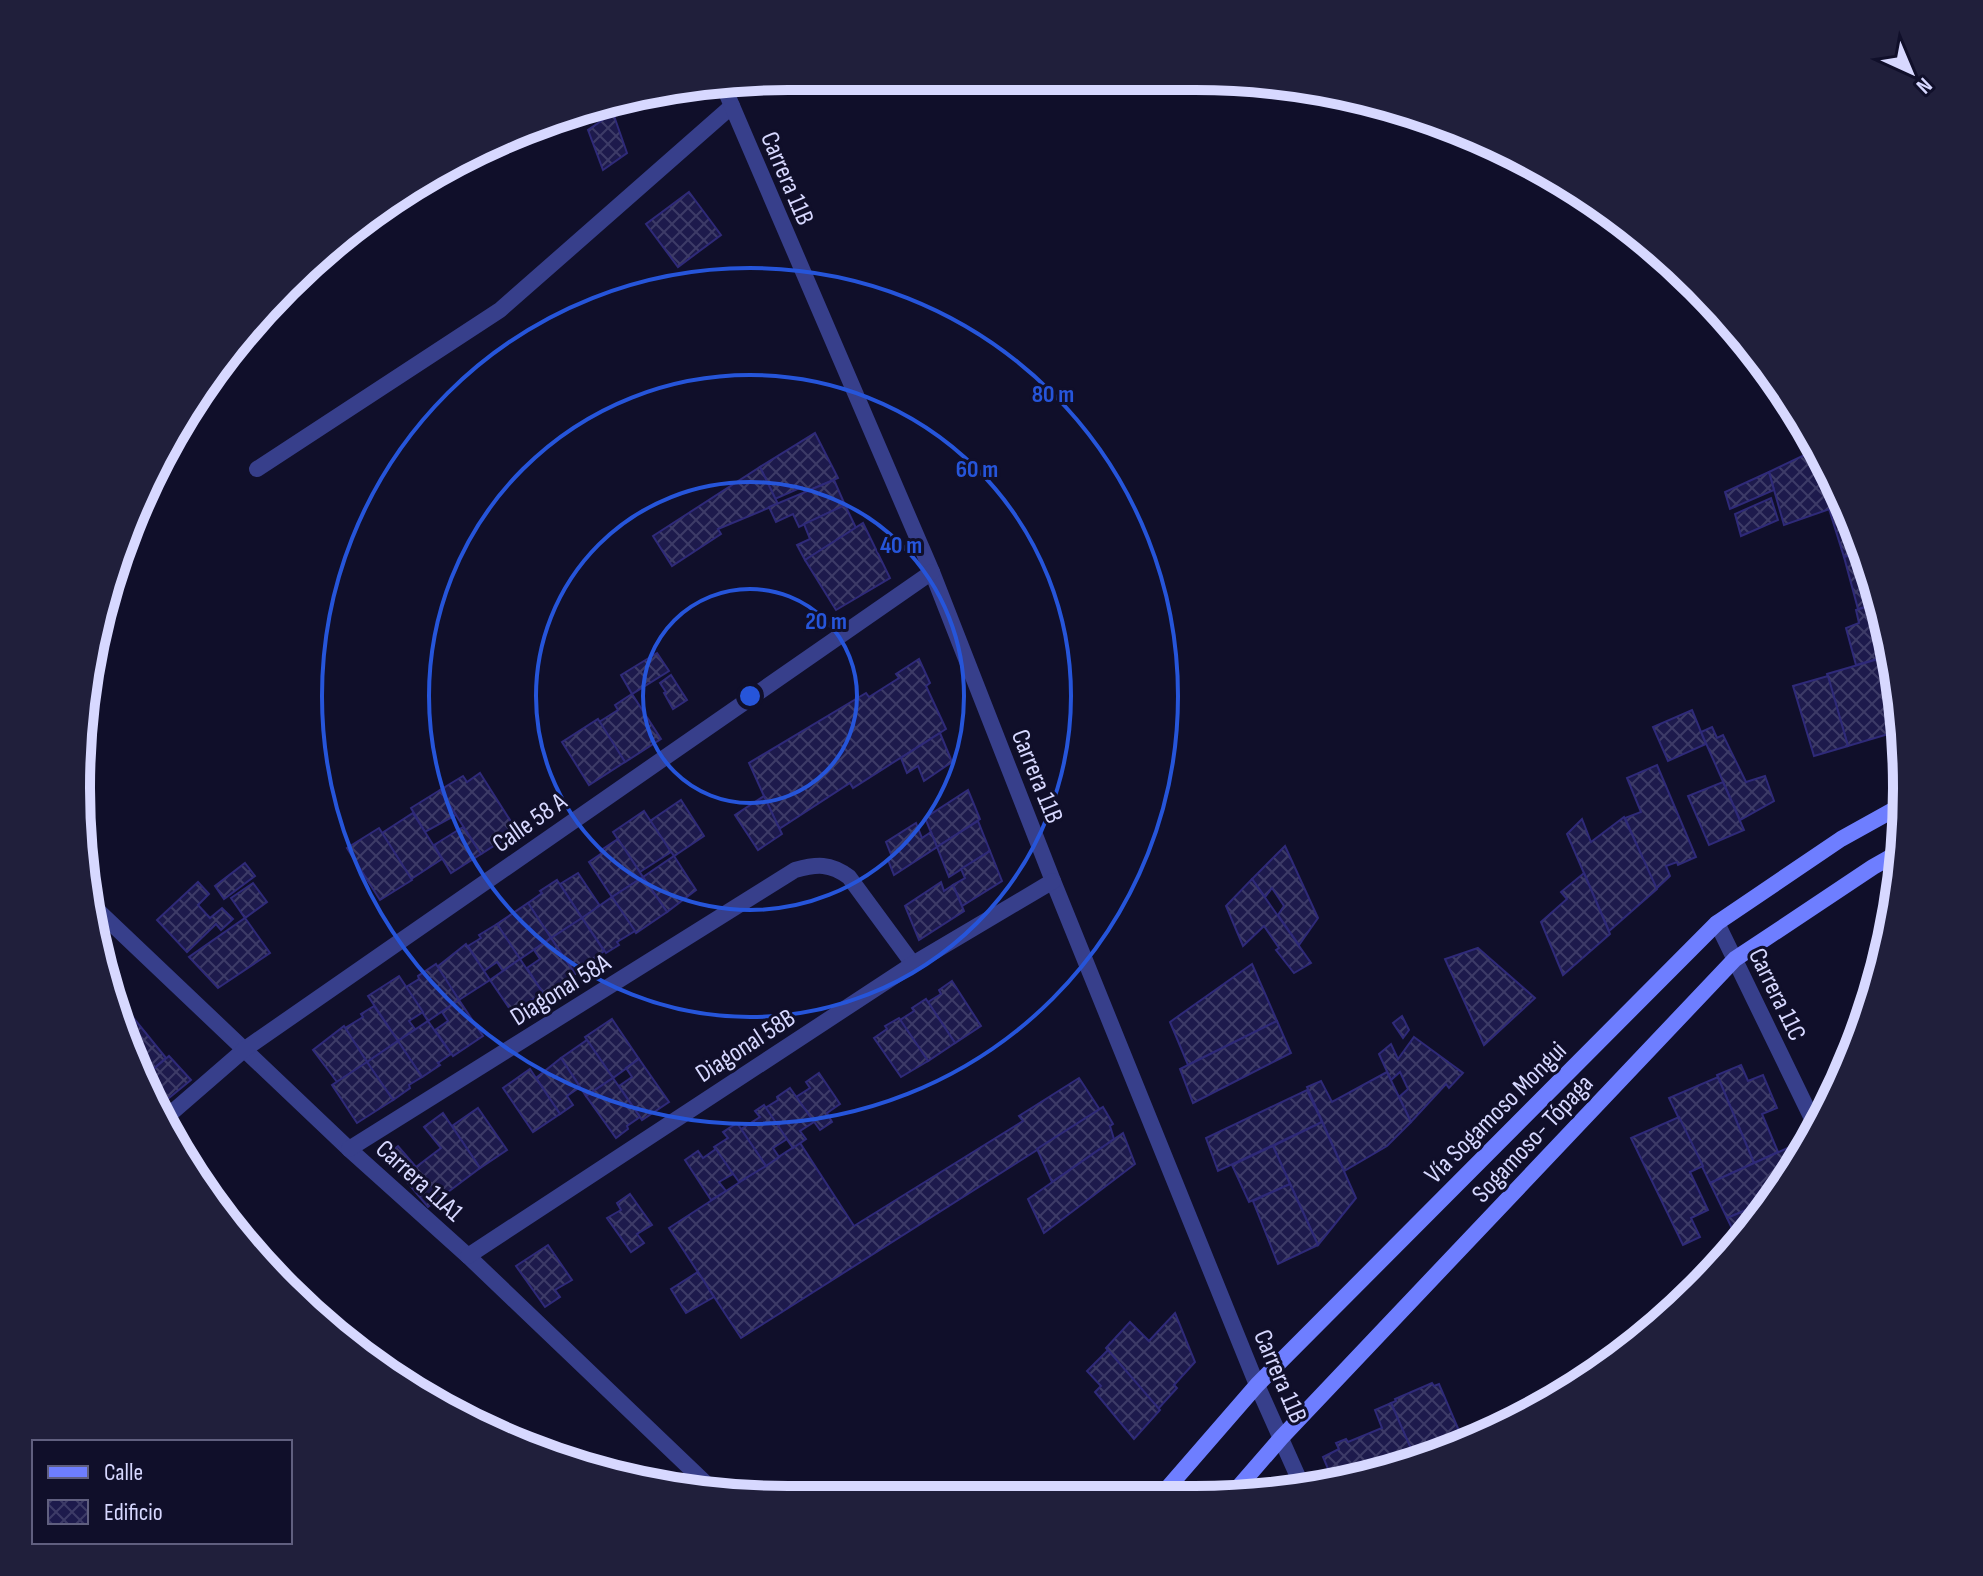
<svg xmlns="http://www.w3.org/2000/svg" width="1983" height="1576" viewBox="0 0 1983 1576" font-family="'Sofia Sans Condensed',sans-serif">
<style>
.building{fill:url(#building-cross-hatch);stroke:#2f2a79;stroke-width:2}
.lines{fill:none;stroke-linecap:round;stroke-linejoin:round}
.service{stroke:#373f8b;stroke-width:16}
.minor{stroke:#373f8b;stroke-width:16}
.secondary{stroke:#6e7eff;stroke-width:16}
.ring{fill:none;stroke:#2655da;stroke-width:4}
.labels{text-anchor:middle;stroke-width:6;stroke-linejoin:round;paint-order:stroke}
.street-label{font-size:26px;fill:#d7d8ff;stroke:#100f2a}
.rim{fill:none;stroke:#d7d8ff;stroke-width:10}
.centre{fill:#2655da;stroke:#100f2a;stroke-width:4}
.ring-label{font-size:24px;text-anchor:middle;font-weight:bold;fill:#2655da;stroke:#100f2a;stroke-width:6;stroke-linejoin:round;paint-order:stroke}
</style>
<defs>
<pattern id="building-cross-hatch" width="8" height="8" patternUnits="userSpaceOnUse" patternTransform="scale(2)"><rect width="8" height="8" fill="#1d1a4c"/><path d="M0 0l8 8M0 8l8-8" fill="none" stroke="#3d3b67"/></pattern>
</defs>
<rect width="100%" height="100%" fill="#100f2a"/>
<g class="building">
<polygon points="613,113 627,153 603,170 588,130"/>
<polygon points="689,192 721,235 678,267 646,224"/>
<polygon points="815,433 838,478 805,492 802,487 775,499 760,467"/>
<polygon points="1819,448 1844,504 1784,525 1769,472"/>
<polygon points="760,467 778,504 718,529 721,534 672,566 653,536"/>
<polygon points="1769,472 1774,490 1730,509 1725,492"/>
<polygon points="834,480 845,505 799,527 793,514 776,522 769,507"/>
<polygon points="1771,498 1778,520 1741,536 1735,514"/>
<polygon points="1844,504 1866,551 1844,557 1829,509"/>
<polygon points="845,505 856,528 805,560 797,545 810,539 804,524"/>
<polygon points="863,523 890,578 836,610 805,560"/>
<polygon points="1866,551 1869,560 1879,603 1858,609 1844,557"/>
<polygon points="1879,603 1892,655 1856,665 1846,628 1859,623 1856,610"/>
<polygon points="657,653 669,671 632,694 621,675"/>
<polygon points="1892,655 1901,696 1902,730 1848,746 1827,674"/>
<polygon points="919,659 930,683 926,686 946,729 853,788 850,783 779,829 749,763 866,693 869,697 899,678 896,674"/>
<polygon points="671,675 687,700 673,709 664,693 666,692 660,683"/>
<polygon points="1828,676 1848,746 1814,756 1793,686"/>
<polygon points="632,694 661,739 625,762 599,722 618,710 615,705"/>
<polygon points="1692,710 1706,744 1668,761 1653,727"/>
<polygon points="598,719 625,762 589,785 562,742"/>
<polygon points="1712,727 1717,738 1723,735 1746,782 1765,776 1774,801 1740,820 1701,732"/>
<polygon points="940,733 952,762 924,781 918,766 907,773 901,758"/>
<polygon points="1657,765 1696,857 1678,865 1677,862 1666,866 1670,876 1656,889 1625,818 1641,812 1627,778"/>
<polygon points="480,773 517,831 481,854 440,790 463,776 467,782"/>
<polygon points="1723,782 1744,830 1709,845 1688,796"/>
<polygon points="440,790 456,815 425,832 411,808"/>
<polygon points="968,790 980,819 937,847 925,818"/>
<polygon points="764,796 782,834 758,850 735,815"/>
<polygon points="681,800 704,836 674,856 650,821"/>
<polygon points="644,811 671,852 640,872 613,832"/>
<polygon points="413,813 442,859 411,879 382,833"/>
<polygon points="1624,817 1657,889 1609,931 1567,834 1582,819 1591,842"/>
<polygon points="978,821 990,851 949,877 937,847"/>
<polygon points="916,823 922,838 931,832 937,847 894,875 888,860 892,857 886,842"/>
<polygon points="463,827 481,854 451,873 434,845"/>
<polygon points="379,828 412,880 380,900 347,848"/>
<polygon points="618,839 643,877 612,897 589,862 602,853 600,851"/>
<polygon points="1285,846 1318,918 1299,945 1278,915 1284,906 1272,888 1265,897 1252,879"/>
<polygon points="990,851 1002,881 962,906 953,885 965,878 961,869"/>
<polygon points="674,856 696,890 667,912 643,877"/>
<polygon points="245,863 255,876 224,899 215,886"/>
<polygon points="578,873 600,906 582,918 560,884"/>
<polygon points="1584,873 1610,934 1563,975 1541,922 1567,899 1561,892"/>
<polygon points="643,877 667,912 636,933 612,897"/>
<polygon points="1252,879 1311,963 1294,973 1276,950 1279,948 1264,926 1243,946 1226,906"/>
<polygon points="557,880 582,918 551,938 528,903 542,893 540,891"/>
<polygon points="198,882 209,894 198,905 210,918 222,908 233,919 221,930 216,924 187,952 157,920"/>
<polygon points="941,882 944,891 953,885 964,911 919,940 905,906"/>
<polygon points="253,883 267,902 245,918 231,898"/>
<polygon points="612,897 635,931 617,942 619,945 606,953 582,918"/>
<polygon points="528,903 551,938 520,959 497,924"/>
<polygon points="245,918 270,953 218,988 189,957"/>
<polygon points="582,918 604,951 575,974 551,938"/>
<polygon points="497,924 520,959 503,971 497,962 484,971 468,946 481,938 479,935"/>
<polygon points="551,938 575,974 544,995 527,968 540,959 534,950"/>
<polygon points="466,944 490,980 459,1000 437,967"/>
<polygon points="1478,948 1535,998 1484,1045 1445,959"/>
<polygon points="520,959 543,993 530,1001 532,1003 514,1015 490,980"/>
<polygon points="436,964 459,1000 428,1021 406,987 419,979 418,976"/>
<polygon points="1252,964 1277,1021 1188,1065 1170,1022"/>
<polygon points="399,976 423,1012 409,1021 415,1029 398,1041 368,996"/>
<polygon points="952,981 981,1026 955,1043 928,1002 941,994 939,990"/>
<polygon points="926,999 955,1043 928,1061 900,1020 914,1011 912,1008"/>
<polygon points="459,1000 483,1036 453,1056 435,1030 448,1021 442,1012"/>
<polygon points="123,1005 166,1058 144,1077 116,1010"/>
<polygon points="374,1006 398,1041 367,1062 345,1028 363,1017 361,1014"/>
<polygon points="1402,1016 1409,1030 1403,1038 1393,1023"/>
<polygon points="899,1018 928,1061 901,1077 874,1038 887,1029 885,1026"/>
<polygon points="612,1019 639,1059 613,1078 585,1037"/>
<polygon points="428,1021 451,1054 438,1063 440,1065 422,1077 398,1041"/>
<polygon points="1277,1021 1291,1053 1193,1103 1180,1069"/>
<polygon points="344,1026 367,1062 337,1082 313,1050"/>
<polygon points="1414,1037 1463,1073 1449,1088 1446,1084 1411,1122 1399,1097 1408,1089 1400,1072 1391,1080 1379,1054 1391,1044 1398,1059"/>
<polygon points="587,1040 613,1078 586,1096 561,1058"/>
<polygon points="398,1041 422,1077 409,1085 410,1088 393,1100 367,1062"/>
<polygon points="169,1056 191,1080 163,1103 147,1086 144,1077"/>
<polygon points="561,1058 580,1087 567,1096 573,1105 560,1114 536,1078"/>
<polygon points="639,1059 669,1102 642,1120 619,1086 632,1077 626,1068"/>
<polygon points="367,1062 393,1100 357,1123 332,1085"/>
<polygon points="1741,1065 1748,1081 1763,1075 1777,1108 1762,1114 1778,1152 1754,1163 1717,1075"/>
<polygon points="530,1069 560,1114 533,1132 503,1088"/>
<polygon points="1387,1072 1411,1122 1387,1146 1344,1171 1307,1087 1321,1081 1332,1102"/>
<polygon points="819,1073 840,1104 827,1113 832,1122 820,1130 796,1097 810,1088 806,1082"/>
<polygon points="1718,1077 1754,1163 1710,1183 1669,1098"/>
<polygon points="613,1078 640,1117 627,1126 628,1129 616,1138 586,1096"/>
<polygon points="1079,1078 1100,1110 741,1338 669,1228 800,1143 854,1226 1023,1121 1019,1116"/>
<polygon points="790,1088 814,1122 800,1131 806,1139 793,1148 765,1108 778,1100 777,1097"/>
<polygon points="1307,1090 1322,1122 1218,1171 1206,1138"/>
<polygon points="764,1105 787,1139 773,1148 779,1157 766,1166 741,1129 760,1117 755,1111"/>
<polygon points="1103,1107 1113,1124 1110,1126 1114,1139 1052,1182 1037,1149"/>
<polygon points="478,1108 507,1150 480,1168 452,1126"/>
<polygon points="443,1113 480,1168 428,1207 385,1156 398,1146 416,1167 441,1148 424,1127"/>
<polygon points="1679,1117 1703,1166 1690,1172 1708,1210 1691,1218 1700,1237 1683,1245 1631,1138"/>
<polygon points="1322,1122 1356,1198 1318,1245 1273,1146"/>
<polygon points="737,1123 766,1166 739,1182 714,1147 728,1138 723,1132"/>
<polygon points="1123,1133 1135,1164 1044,1233 1028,1199"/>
<polygon points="1803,1141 1806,1148 1775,1198 1727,1218 1710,1183"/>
<polygon points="1273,1146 1290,1184 1249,1202 1232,1165"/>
<polygon points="716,1149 733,1174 719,1182 726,1191 711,1200 685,1160 698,1151 703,1158"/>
<polygon points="1290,1184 1318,1245 1278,1264 1253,1201"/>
<polygon points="630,1194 652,1225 637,1234 644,1243 631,1252 607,1218 621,1210 617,1203"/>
<polygon points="1775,1198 1760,1222 1739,1243 1727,1218"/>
<polygon points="548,1245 572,1280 555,1290 560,1297 545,1307 516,1266"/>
<polygon points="698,1272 714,1297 686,1313 671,1289"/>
<polygon points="1175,1313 1195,1362 1174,1385 1177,1388 1158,1409 1106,1348 1130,1322 1149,1341"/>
<polygon points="1108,1350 1160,1410 1134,1439 1095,1392 1101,1386 1087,1371"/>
<polygon points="1432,1383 1434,1386 1439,1384 1463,1440 1415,1459 1391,1403 1396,1401 1395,1399"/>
<polygon points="1391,1403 1416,1460 1380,1476 1334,1483 1323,1457 1339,1449 1336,1443 1346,1439 1348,1442 1382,1428 1375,1410"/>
</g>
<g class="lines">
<polyline class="service" points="257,469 500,310 732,106"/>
<g class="minor">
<polyline points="723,85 932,572 1053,881 1257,1385 1303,1488"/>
<polyline points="91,904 349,1149 468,1256 716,1493"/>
<polyline points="1717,923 1817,1129"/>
<polyline points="162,1121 245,1049 932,572"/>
<path d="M 349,1149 L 795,870 C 817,864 830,863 849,877 L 913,964"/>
<polyline points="468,1256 913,964 1053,881"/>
</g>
<g class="secondary">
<polyline points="1229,1498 1281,1438 1735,959 1873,867 1903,850"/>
<polyline points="1158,1499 1257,1385 1717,923 1841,839 1904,804"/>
</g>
</g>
<g class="ring">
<circle cx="750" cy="696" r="107"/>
<circle cx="750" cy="696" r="214"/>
<circle cx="750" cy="696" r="321"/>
<circle cx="750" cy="696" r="428"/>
</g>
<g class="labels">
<g class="street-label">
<text transform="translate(788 178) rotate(67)" y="9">Carrera 11B</text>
<text transform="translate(1038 776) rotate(68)" y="9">Carrera 11B</text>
<text transform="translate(529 822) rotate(-35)" y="9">Calle 58 A</text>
<text transform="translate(560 989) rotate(-32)" y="9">Diagonal 58A</text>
<text transform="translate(1778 994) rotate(64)" y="9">Carrera 11C</text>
<text transform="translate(745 1045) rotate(-33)" y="9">Diagonal 58B</text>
<text transform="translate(1495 1112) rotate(-45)" y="9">Vía Sogamoso Mongui</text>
<text transform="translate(1532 1138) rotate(-47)" y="9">Sogamoso- Tópaga</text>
<text transform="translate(420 1180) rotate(42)" y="9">Carrera 11A1</text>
<text transform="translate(1281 1376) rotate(67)" y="9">Carrera 11B</text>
</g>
</g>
<path d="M0 0H1983V1576H0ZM788 90H1195A698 698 0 0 1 1893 788V788A698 698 0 0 1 1195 1486H788A698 698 0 0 1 90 788V788A698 698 0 0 1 788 90Z" fill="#201f3b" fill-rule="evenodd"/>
<path class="rim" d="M788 90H1195A698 698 0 0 1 1893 788V788A698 698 0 0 1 1195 1486H788A698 698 0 0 1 90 788V788A698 698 0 0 1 788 90Z"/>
<circle cx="750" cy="696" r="12" class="centre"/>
<g class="ring-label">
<text x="1053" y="402">80 m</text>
<text x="977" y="477">60 m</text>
<text x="901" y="553">40 m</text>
<text x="826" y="629">20 m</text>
</g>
<rect x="32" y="1440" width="260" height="104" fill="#100f2a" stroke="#605f7f" stroke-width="2"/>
<rect x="48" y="1466" width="40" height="12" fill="#6e7eff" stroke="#605f7f" stroke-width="2"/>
<text x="104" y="1480" font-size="24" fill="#d7d8ff">Calle</text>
<rect x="48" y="1500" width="40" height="24" fill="url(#building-cross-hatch)" stroke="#605f7f" stroke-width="2"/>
<text x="104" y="1520" font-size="24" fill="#d7d8ff">Edificio</text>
<g transform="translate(1911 72) rotate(136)" stroke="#100f2a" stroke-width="6" paint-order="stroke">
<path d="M0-6L14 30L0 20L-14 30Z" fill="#d7d8ff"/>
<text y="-12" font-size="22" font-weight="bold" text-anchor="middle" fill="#d7d8ff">N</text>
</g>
</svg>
